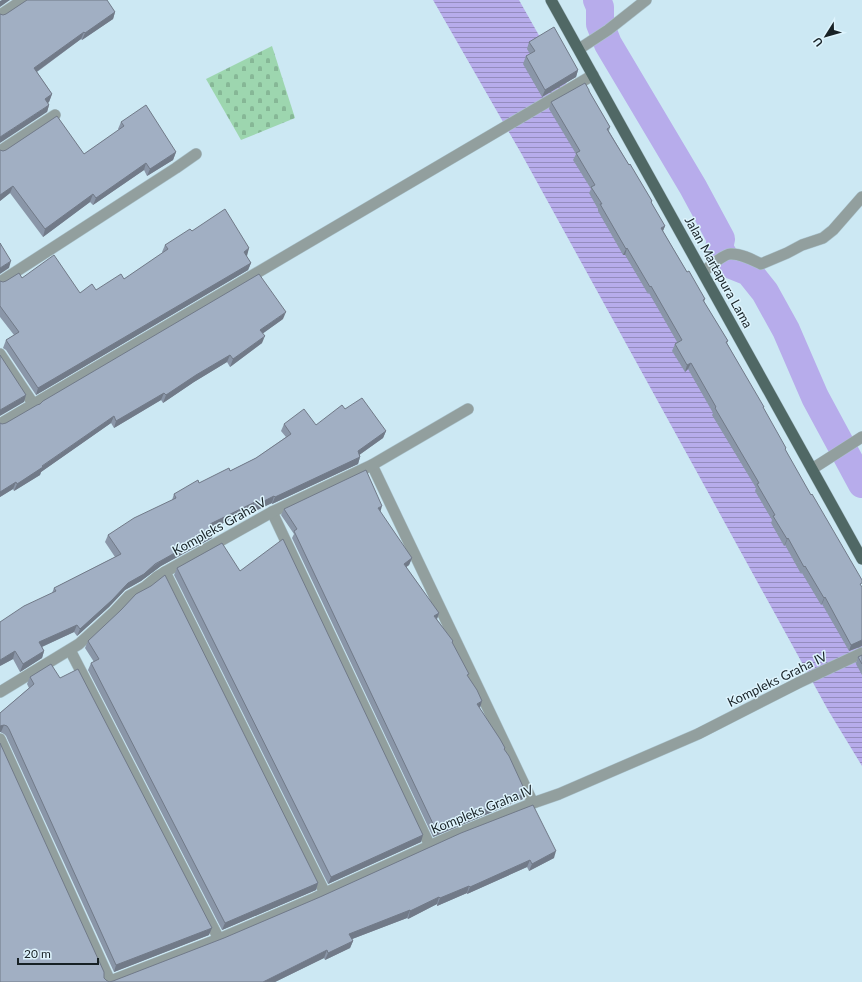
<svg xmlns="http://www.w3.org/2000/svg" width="862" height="982" viewBox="0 0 862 982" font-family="Lato,sans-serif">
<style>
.cemetery{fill:url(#cemetery-stones)}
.water{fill:url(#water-rules)}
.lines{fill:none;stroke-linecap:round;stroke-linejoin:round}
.canal{stroke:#b7aceb;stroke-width:28}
.minor-casing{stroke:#abc4ce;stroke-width:12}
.primary-casing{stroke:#abc4ce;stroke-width:12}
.minor{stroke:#929f9e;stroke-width:11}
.primary{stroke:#506865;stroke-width:11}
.wall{fill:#8a96a8}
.shaded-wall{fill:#717a88}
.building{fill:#a1afc3;stroke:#717a88}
.labels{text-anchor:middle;stroke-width:3;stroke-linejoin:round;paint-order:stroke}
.street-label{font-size:13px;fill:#172125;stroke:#def4fd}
</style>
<defs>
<pattern id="cemetery-stones" width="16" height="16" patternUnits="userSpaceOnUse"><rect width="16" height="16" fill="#9dd6af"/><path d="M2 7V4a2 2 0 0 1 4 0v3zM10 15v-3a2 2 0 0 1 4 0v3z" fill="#86b796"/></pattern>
<pattern id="water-rules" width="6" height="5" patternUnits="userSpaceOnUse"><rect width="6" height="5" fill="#b7aceb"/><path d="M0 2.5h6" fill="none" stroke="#948cbe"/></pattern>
</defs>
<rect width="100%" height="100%" fill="#cce8f3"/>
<polygon class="cemetery" points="272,46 295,118 241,140 206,79"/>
<polygon class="water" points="433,0 519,0 862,607 862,766 828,710 521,153"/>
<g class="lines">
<polyline class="canal" points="597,0 600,7 600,24 608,44 693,187 721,239 719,248 729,264 749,272 765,292 786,330 815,397 862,484"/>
<defs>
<g id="minor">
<polyline points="0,15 23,0"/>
<polyline points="579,49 608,30 646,0"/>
<polyline points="0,151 55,115"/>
<path d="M 703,272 C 709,267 724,254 730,254 C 740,253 753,260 761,264 L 787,253 L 802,245 L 823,238 L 833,230 L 862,197"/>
<polyline points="0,282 176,168 196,154"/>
<polyline points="0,354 34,405"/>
<polyline points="0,424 593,75"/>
<polyline points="372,465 533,803"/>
<polyline points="812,469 862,437"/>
<polyline points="272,512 430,846"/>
<polyline points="165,572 325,893"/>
<polyline points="70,650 219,939"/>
<polyline points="0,692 79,644 100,625 114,612 129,596 145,587 157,577 165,572 272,512 372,465 468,409"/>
<polyline points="0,739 110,981"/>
<polyline points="108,982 219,939 315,898 325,893 456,834 533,803 559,794 698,734 800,682 862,653"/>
</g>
<polyline id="primary" points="551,0 862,559"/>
</defs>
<use href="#minor" class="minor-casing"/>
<use href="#primary" class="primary-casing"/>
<use href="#minor" class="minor"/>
<use href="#primary" class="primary"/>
</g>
<g class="wall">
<polygon points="115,12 113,19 82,40 81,39 37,72 52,94 49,102 48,103 49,105 47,112 3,15"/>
<polygon points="529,42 578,70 576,77 542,97 523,64 526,56 530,54 527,49"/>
<polygon points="589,90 589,91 610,127 609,131 629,165 652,201 651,203 665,226 663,231 687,272 705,299 704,302 728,341 727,343 785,449 862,646 849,651 822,604 821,605 802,573 801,574 785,545 784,546 771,523 772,520 755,491 756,488 712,415 713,413 688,369 685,372 672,351 675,344 677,342 649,293 648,294 625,255 623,255 598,211 598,209 589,193 591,189 573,160 576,154 549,109 551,102"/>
<polygon points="121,122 176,152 173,160 147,176 144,170 93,205 90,202 43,237 10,193 0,201 0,150 84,154 119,130 118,129"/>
<polygon points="192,231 249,248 246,256 251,263 248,270 36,395 6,350 3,348 6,340 14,335 0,317 0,281 3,282 22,278 80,293 96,290 124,279 163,253 162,252 165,245"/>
<polygon points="283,319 263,333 262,343 230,367 227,362 194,382 163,403 161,400 114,428 111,423 41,472 40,475 14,491 13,489 0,497 0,423 2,424 6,423"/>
<polygon points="345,409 386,431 383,438 359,455 360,457 358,464 272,504 272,503 253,512 252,509 213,528 212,538 161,566 141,581 125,590 109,607 77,636 74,632 42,647 44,651 42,658 20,672 13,659 0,666 52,593 54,588 115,557 105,542 108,535 172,500 174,494 199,483 230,471 256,458 286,437 281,431 284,424 316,425"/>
<polygon points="284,509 380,512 412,558 409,565 406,567 439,613 437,619 453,641 452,643 468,677 480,708 505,748 504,749 526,793 523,799 433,837 292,538 294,534 281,515"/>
<polygon points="177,568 421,842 328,884 174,575"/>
<polygon points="88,641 318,883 316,890 222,930 88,670 91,663 94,662 85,648"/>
<polygon points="862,655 862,675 856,664 858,657"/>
<polygon points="30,677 209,935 114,972 6,736 4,734 0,732 0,713 29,688 27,684"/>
<polygon points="461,833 554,858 529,871 527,867 467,894 467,893 437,906 437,904 408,919 407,918 352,939 353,941 350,948 325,960 324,958 275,982 0,982 104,978 106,980 109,982 113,981 224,938 320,897"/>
</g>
<g class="shaded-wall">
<polygon points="2,0 10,0 0,7 0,1"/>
<polygon points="115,12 113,19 82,40 85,33"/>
<polygon points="84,32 81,39 32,75 34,68"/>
<polygon points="578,70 576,77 542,97 545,90"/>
<polygon points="52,94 49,102 43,106 45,99"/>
<polygon points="49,105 47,112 0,143 0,137"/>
<polygon points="176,152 173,160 147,176 150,169"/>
<polygon points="146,163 144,170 93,205 96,198"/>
<polygon points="13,186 10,193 0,201 0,195"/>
<polygon points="93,194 90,202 43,237 45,229"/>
<polygon points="665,226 662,233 661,228"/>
<polygon points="249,248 247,256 241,259 244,252"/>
<polygon points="627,248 625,255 623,255 626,249"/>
<polygon points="11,261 9,268 0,274 0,268"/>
<polygon points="251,263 248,270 36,395 38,388"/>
<polygon points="286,312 283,319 258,337 260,330"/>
<polygon points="265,336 262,343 230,367 233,359"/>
<polygon points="230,355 227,362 194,382 163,403 166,395 196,375"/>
<polygon points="691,363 688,369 685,372 687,365"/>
<polygon points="164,393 161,400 114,428 116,421"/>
<polygon points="26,395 24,402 0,416 0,410"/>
<polygon points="114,416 111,423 41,472 40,475 14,491 17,484"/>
<polygon points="386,431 383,438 355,458 358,451"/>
<polygon points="360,457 358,464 272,504 275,497"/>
<polygon points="16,482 13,489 0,497 0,492"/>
<polygon points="274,496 272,503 253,512 256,505"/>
<polygon points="255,502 252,509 207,531 210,524"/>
<polygon points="382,506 380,513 378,508"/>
<polygon points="214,531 212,538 161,566 141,581 125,590 109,607 77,636 80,629 128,583 164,559"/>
<polygon points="788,538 785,545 784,546 787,539"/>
<polygon points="412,558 409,565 401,571 404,564"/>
<polygon points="825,597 822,604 821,605 824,598"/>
<polygon points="439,613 437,619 434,616"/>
<polygon points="77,625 74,632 37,649 39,642"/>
<polygon points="862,640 862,646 849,651 851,645"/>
<polygon points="15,651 13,659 0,666 0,660"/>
<polygon points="44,651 42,658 20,672 23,664"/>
<polygon points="482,701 480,708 477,704"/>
<polygon points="4,725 1,732 0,732 0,726"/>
<polygon points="526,793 523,799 433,837 436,830"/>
<polygon points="423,835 421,842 328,884 331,877"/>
<polygon points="556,851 554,858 529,871 532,864"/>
<polygon points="530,860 527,867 467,894 470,887"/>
<polygon points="318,883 316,890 222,930 225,923"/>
<polygon points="469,886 467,893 437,906 440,898"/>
<polygon points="439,897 437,904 408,919 410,911"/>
<polygon points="410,910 407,918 347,941 349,934"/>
<polygon points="212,928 209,935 114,972 116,965"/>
<polygon points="353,941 350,948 325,960 328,953"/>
<polygon points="327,950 324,958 275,982 263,982"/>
</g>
<g class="building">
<polygon points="27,0 107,0 115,12 85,33 84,32 34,68 52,94 45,99 49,105 0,137 0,14 3,15 6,14"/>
<polygon points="554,27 578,70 545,90 526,56 535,51 529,42"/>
<polygon points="585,83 589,90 589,91 610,127 607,129 629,165 630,164 652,201 651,202 665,226 661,228 687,272 689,271 705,299 703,300 728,341 726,342 764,407 763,407 786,448 785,449 811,495 812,494 862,580 862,583 860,584 862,587 862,640 851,645 825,597 824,598 805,566 804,567 788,538 787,539 773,516 775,515 757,484 759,483 715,408 716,407 691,363 687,365 675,344 682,340 651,286 650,287 627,248 626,249 600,204 602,204 591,187 595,185 576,153 580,151 551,102"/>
<polygon points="146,105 176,152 150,169 146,163 96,198 93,194 45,229 13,186 0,195 0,150 3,151 6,150 57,116 84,154 124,126 121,122"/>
<polygon points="225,209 249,248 244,252 251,263 38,388 6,340 19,332 0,306 0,281 3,282 6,281 19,273 22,278 54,255 80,293 92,284 96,290 121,274 124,279 168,249 165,245 190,229 192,231"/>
<polygon points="0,243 11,261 0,268"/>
<polygon points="259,274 286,312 260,330 265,336 233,359 230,355 196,375 166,395 164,393 116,421 114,416 42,466 43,467 17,484 16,482 0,492 0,423 2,424 6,423 37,405 40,404 43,401"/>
<polygon points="0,355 26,395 0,410"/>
<polygon points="362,398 386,431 358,451 360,457 275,497 274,496 256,505 255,502 210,524 214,531 164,559 155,564 144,574 128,583 112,600 80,629 77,625 39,642 44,651 23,664 15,651 0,660 0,622 24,606 56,591 54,588 121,554 108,535 134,518 176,498 174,494 198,480 199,483 229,468 230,471 256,458 291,434 284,424 304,409 316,425 342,405 345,409"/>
<polygon points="366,470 382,506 378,508 412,558 404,564 439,613 434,616 453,641 452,642 469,674 467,675 477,690 482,701 477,704 500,739 505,748 504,749 509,756 526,793 436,830 294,531 297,529 284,509"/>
<polygon points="283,539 423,835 331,877 177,568 222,543 240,571"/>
<polygon points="165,575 318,883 225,923 91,663 99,659 88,641 121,610 136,594 151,586"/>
<polygon points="862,655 862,664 858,657"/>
<polygon points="51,664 60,678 78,669 212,928 116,965 9,729 7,726 4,725 0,726 0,713 34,684 30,677"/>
<polygon points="0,743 104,972 104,978 106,980 109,982 113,981 224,938 320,897 461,833 533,805 556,851 532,864 530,860 470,887 469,886 440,898 439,897 410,911 410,910 349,934 353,941 328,953 327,950 263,982 0,982"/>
</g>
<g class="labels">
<g class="street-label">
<text transform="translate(719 272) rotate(61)" y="5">Jalan Martapura Lama</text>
<text transform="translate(219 526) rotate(-29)" y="5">Kompleks Graha V</text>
<text transform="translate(777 679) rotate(-26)" y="5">Kompleks Graha IV</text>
<text transform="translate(482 809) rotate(-22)" y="5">Kompleks Graha IV</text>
</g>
</g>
<g transform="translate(826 36) rotate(233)" stroke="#def4fd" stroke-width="3" paint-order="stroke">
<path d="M0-3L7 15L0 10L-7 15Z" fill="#172125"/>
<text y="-6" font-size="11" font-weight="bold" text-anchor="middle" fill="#172125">U</text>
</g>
<path d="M18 958v6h80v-6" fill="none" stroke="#172125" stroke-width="2"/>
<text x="24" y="958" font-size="12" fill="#172125" stroke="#def4fd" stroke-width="3" paint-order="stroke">20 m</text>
</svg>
